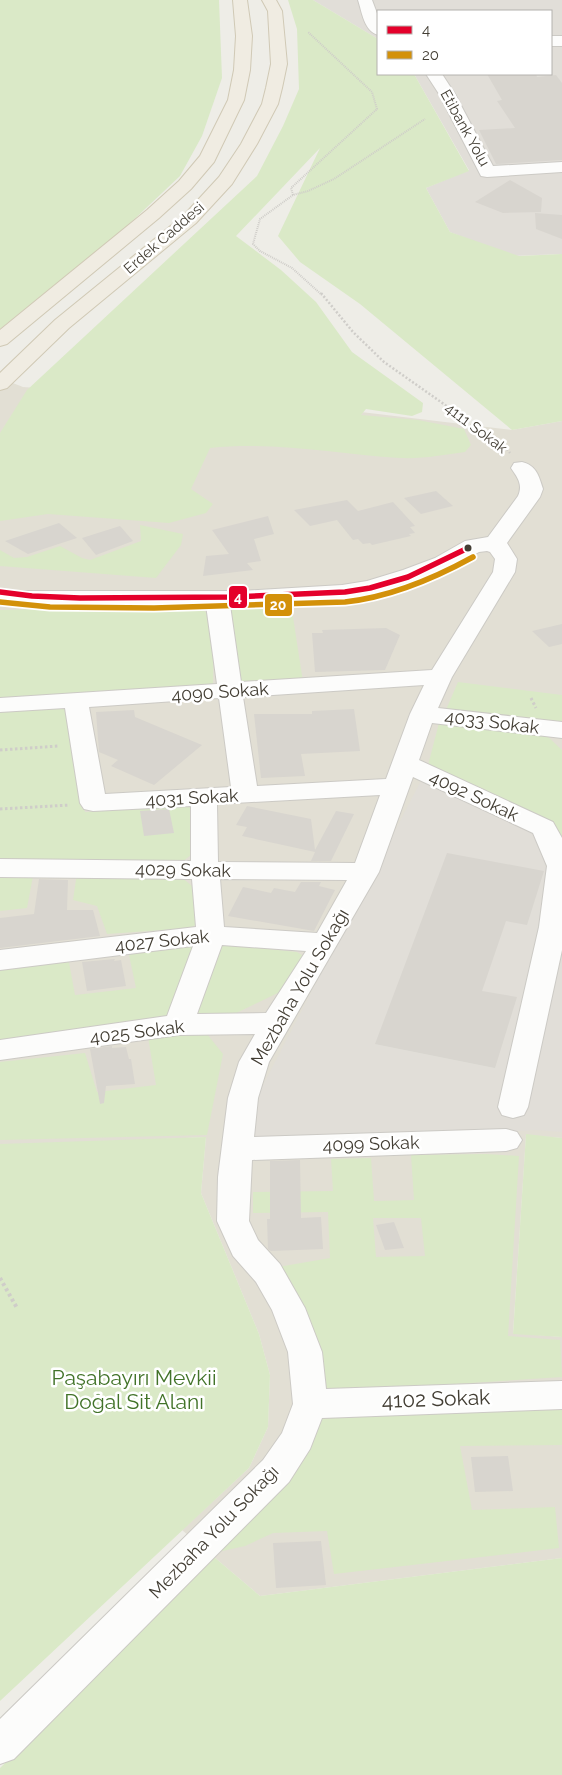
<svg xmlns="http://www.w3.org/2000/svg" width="562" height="1775" viewBox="0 0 562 1775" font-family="Raleway,sans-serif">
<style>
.residential{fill:#e2dfd4}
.industrial{fill:#e1ded8}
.green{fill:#dae9c7;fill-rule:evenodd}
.building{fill:#d8d5cf}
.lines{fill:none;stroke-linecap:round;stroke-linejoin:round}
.minor-casing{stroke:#cccac5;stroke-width:2}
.major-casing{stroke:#d0c9b5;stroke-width:2}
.path-far3{stroke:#cfcdc9;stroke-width:2;stroke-dasharray:1 1;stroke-linecap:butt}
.path-far2{stroke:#cfcdc9;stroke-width:2.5;stroke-dasharray:2 2;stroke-linecap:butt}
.path-far1{stroke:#cfcdc9;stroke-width:3;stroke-dasharray:2.5 2.5;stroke-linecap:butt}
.path{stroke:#cfcdc9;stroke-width:4;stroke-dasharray:3 3;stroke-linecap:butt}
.minor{fill:#fcfcfb;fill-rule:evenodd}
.major{fill:#f0ece2;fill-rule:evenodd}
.bus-1-casing{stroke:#fff;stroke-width:9}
.bus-2-casing{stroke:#fff;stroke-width:9}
.bus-1{stroke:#e4002b;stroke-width:5.5}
.bus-2{stroke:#d3910a;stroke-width:5.5}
.bus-dot{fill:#433e34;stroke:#fff;stroke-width:2}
.labels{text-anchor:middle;stroke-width:5;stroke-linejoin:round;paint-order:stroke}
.far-street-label{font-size:15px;fill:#433e34;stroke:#fff}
.street-label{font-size:18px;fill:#433e34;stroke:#fff}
.near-park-label{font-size:21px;fill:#427329;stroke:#fff}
.near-street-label{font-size:21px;fill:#433e34;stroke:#fff}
.line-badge{stroke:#fff;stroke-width:2}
.badge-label{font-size:14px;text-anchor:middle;font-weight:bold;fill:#fff}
</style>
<rect width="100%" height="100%" fill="#eeede7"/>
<polygon class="residential" points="0,378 23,387 361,412 512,430 562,421 562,1138 526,1135 513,1333 562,1337 562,1558 260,1596 182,1530 249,1468 268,1427 270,1375 259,1334 201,1193 206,1137 0,1147"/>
<g class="industrial">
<polygon points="313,0 562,0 562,254 511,256 450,232 426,188 469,170 414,74 551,74 551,11 378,11 378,39"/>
<polygon points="426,771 541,820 562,853 562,1132 537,1130 266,1143 252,1133 260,1091"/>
</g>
<g class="green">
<polygon points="0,0 219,0 222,78 202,136 180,176 127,226 0,329"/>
<path d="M 288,0 L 313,0 L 378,39 L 378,74 L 414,74 L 469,171 L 426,188 L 450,232 L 519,256 L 562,254 L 562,421 L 512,430 L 360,304 L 300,262 L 278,236 L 320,148 L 236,236 L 281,270 L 316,302 L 352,352 L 423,403 L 422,412 L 412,416 L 366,409 L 361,415 L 418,420 L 464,429 L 471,445 L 465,452 C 444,455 422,459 400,458 C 337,454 274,441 210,448 L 191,489 L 213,504 L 206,513 L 169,523 L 48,514 L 0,521 L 0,433 L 27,390 L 257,176 L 283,126 L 299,89 L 297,29 Z"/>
<polygon points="140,525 183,534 181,545 156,578 0,566 0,550 14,558 27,557 60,546 82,558 90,560 141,541"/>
<polygon points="291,604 303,682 235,685 226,607"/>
<polygon points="193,605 211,615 214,625 213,686 0,699 0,610"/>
<polygon points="458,682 562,695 562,724 445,712"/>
<polygon points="67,707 80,797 85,812 181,805 192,807 191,855 182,862 0,859 0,711"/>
<polygon points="439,723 545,734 562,750 562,845 427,769"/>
<polygon points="77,873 180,876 192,886 200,920 192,928 107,934 97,906 73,900"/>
<polygon points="0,876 33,876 27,908 0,911"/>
<polygon points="197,941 170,1022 0,1044 0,965 68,957 75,995 136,988 128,950"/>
<polygon points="222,944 297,952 305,957 286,989 230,1016 197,1013"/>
<polygon points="207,1034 223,1054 207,1135 0,1140 0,1062 85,1053 97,1092 156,1085 148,1037"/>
<polygon points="526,1134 562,1138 562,1337 513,1334"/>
<polygon points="206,1137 201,1193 259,1334 270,1375 268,1427 249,1468 0,1701 0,1144"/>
<path d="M 486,1154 L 519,1156 L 508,1336 L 560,1340 L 562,1377 L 440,1385 L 376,1397 L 321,1394 L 278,1267 L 330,1258 L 328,1212 L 253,1213 L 253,1192 L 333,1191 L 331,1159 L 371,1158 L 374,1201 L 414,1200 L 411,1155 ZM 373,1218 L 421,1218 L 425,1256 L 376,1257 Z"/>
<polygon points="562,1403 562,1445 460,1446 472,1510 555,1507 559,1548 334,1574 327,1531 273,1533 245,1546 218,1552 319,1415"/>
<polygon points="214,1557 260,1596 562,1558 562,1775 0,1775 0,1768"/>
</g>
<g class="building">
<polygon points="487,74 536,74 537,77 556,75 562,83 562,160 496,164 479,130 515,128 497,101 502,100"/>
<polygon points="510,180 542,198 541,212 503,213 475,202"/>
<polygon points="535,213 562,215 562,239 536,229"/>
<polygon points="436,491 453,506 421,514 404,498"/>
<polygon points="347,500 358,511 393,502 415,526 410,527 415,533 409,534 411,536 372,545 370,543 363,544 358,539 353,540 337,520 310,526 294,510"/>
<polygon points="268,516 274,534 254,539 261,561 247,563 253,570 203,576 206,556 229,554 212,530"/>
<polygon points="59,523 77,538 28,554 5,541"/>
<polygon points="120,526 133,541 96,555 82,538"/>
<polygon points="562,624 562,644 549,647 532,631"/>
<polygon points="386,628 400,635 385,670 315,672 312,633 323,633 322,630"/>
<polygon points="354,709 360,751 301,754 305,776 261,778 254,714 312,714 312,711"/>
<polygon points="134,710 135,717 202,745 154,785 111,766 118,760 99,752 96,712"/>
<polygon points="247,806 311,819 315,850 336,811 354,814 331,861 311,861 315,852 242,836 247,827 236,825"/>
<polygon points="169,809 174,833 144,836 140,811"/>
<polygon points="447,853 544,871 527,925 506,921 482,991 517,997 495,1068 375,1044"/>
<polygon points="39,879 68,880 67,910 93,910 100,936 0,948 0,918 34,914"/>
<polygon points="301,882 321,882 319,886 335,890 314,931 228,916 243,887 271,893 274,888 295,892"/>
<polygon points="115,959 114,961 121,960 126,986 87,991 82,962"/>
<polygon points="112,1046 112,1048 126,1047 129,1059 131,1059 135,1084 106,1086 104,1103 100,1104 90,1049"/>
<polygon points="300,1160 301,1218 321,1217 323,1249 271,1251 268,1249 267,1219 270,1219 270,1161"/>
<polygon points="394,1222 404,1248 385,1250 376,1225"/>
<polygon points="508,1456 513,1491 475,1492 471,1457"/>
<polygon points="321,1541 326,1585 276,1588 273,1543"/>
</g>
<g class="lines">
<defs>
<g id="minor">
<path d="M 358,0 L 372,0 L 378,16 L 378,35 C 364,31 362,12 358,0 Z"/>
<rect x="551" y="36" width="11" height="10"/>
<polygon points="426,74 442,74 455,94 493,166 562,162 562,172 487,177 481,176 439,94"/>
<path d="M 522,462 C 536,465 539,476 543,489 L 540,497 L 507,543 L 517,559 L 515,572 L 452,677 L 438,708 L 562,722 L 562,738 L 432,723 L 419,760 L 553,822 L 562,838 L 562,950 L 528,1107 L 524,1115 L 513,1118 L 502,1115 L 498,1107 L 539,927 L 547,866 L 533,833 L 413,777 L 379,872 L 269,1062 L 258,1098 L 254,1137 L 506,1129 L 517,1132 L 522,1140 L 517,1148 L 506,1151 L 252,1160 L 249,1221 L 258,1240 L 280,1264 L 305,1308 L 322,1352 L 326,1389 L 562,1381 L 562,1409 L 322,1418 L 310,1449 L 289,1482 L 14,1759 L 0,1764 L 0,1719 L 263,1460 L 282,1433 L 293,1404 L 288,1352 L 272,1310 L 256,1282 L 233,1256 L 217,1221 L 218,1177 L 228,1098 L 239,1062 L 255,1034 L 179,1035 L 0,1060 L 0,1040 L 167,1016 L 193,946 L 0,970 L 0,950 L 196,927 L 192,879 L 0,877 L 0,859 L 191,861 L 191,806 L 93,811 L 84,809 L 80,803 L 65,708 L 0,712 L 0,698 L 217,684 L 206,605 L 0,605 L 0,591 L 241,591 L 342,585 L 367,581 L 403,570 L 435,558 L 465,541 L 488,537 L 518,496 C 523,485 518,478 511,468 L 514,463 ZM 487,551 L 490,552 L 495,559 L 493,572 L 432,670 L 241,682 L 230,605 L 342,599 L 370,595 L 451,568 L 479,552 ZM 424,685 L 410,714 L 386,779 L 257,786 L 243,697 ZM 219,698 L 231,787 L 105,794 L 89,707 ZM 380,795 L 355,863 L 218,862 L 217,804 ZM 220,879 L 347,880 L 317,933 L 224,927 ZM 222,945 L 306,951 L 266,1013 L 197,1014 Z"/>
</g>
<g id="major">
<polygon points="233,0 247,0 252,36 250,70 244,100 214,162 191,189 159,218 7,344 0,346 0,330 147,210 179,181 200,156 228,100 234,70 236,36"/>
<polygon points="262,0 276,0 282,11 287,64 282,88 278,104 257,144 232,184 196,223 69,328 7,388 0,390 0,373 55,320 184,215 219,177 241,144 262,104 266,88 271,64 268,11"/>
</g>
</defs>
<use href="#minor" class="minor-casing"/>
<use href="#major" class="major-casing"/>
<g class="path-far3">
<polyline points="293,195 291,188 377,109 372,92 308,32"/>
<polyline points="322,295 292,268 260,251 253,244 260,219 293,195 308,191 334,179 425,119"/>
</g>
<polyline class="path-far2" points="321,293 353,332 384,362 505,447 510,453"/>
<g class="path-far1">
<polyline points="531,698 536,708"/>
<polyline points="0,750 59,746"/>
<polyline points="0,809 70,805"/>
</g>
<polyline class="path" points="0,1278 17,1308"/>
<use href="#minor" class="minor"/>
<use href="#major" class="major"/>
<defs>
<polyline id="bus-1" points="0,592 32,596 80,598 233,597 345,592 370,588 408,577 468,548"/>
<path id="bus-2" d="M 0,602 L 50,607 L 154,608 L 345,602 C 391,597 433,579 473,557"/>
</defs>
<use href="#bus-1" class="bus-1-casing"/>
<use href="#bus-2" class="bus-2-casing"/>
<use href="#bus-1" class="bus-1"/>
<use href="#bus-2" class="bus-2"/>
</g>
<circle class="bus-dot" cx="468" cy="548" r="4.5"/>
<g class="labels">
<g class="far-street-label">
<text transform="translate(465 128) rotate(61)" y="5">Etibank Yolu</text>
<text transform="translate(164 238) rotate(-41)" y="5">Erdek Caddesi</text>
<text transform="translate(476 428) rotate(37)" y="5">4111 Sokak</text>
</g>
<g class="street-label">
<text transform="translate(220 692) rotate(-4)" y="6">4090 Sokak</text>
<text transform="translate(492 722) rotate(7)" y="6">4033 Sokak</text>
<text transform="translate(474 796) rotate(25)" y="6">4092 Sokak</text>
<text transform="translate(192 798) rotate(-3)" y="6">4031 Sokak</text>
<text transform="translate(183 870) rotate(1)" y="6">4029 Sokak</text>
<text transform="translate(162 941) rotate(-6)" y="6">4027 Sokak</text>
<text transform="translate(300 987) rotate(-60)" y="6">Mezbaha Yolu Sokağı</text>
<text transform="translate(137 1032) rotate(-7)" y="6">4025 Sokak</text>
<text transform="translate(371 1144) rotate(-2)" y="6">4099 Sokak</text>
<text transform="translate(214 1532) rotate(-46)" y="6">Mezbaha Yolu Sokağı</text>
</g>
<g class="near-park-label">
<text x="134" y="1385">Paşabayırı Mevkii<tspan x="134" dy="24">Doğal Sit Alanı</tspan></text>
</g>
<g class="near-street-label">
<text transform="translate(436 1399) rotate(-2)" y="7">4102 Sokak</text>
</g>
</g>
<g class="line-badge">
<rect x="228" y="585" width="20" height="24" rx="5" fill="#e4002b"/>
<rect x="264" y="593" width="29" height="24" rx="5" fill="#d3910a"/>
</g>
<g class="badge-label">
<text x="238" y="602">4</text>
<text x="278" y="610">20</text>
</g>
<rect x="377" y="10" width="175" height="65" fill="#ffffff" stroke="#b4b2ae"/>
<rect x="387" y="26" width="25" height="8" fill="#e4002b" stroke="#b4b2ae"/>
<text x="422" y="35" font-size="15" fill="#433e34">4</text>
<rect x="387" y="51" width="25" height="8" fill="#d3910a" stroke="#b4b2ae"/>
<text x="422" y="60" font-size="15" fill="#433e34">20</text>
</svg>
